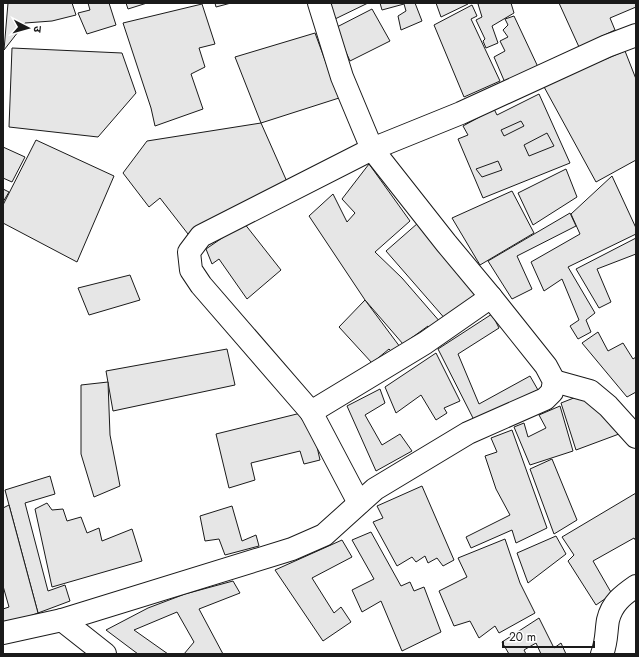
<svg xmlns="http://www.w3.org/2000/svg" width="639" height="657" viewBox="0 0 639 657" font-family="Jost,'Noto Sans Devanagari',sans-serif">
<style>
.building{fill:#e6e6e6;stroke:#1a1a1a}
.lines{fill:none;stroke-linecap:round;stroke-linejoin:round}
.street-casing{stroke:#1a1a1a;stroke-width:24}
.street{stroke:#fff;stroke-width:22}
</style>
<rect width="100%" height="100%" fill="#fff"/>
<g class="building">
<polygon points="8,3 72,3 76,15 52,21 25,23 4,50"/>
<polygon points="88,3 109,3 116,25 87,34 78,13 90,10"/>
<polygon points="126,3 147,3 128,9"/>
<polygon points="215,3 231,3 216,7"/>
<polygon points="330,3 368,3 335,19"/>
<polygon points="380,3 415,3 422,21 401,30 398,16 406,11 404,4 382,10"/>
<polygon points="436,3 467,3 468,4 441,17"/>
<polygon points="481,3 511,3 514,13 492,26 498,43 486,48 483,41 485,39 476,20 482,17 478,4"/>
<polygon points="559,3 636,3 636,7 610,18 615,30 579,47"/>
<polygon points="202,4 215,44 199,48 205,67 191,74 203,109 155,126 151,108 123,23"/>
<polygon points="472,5 477,16 471,19 500,81 464,97 434,25"/>
<polygon points="372,9 390,41 350,61 335,28"/>
<polygon points="514,16 538,67 506,85 494,57 505,51 500,41 508,37 503,30 508,25 505,19"/>
<polygon points="315,33 339,98 261,123 235,57"/>
<polygon points="12,48 122,53 136,93 98,137 9,127"/>
<polygon points="625,51 636,79 636,160 596,182 543,85"/>
<polygon points="539,94 570,163 483,198 458,139 468,135 463,126 494,109 497,115"/>
<polygon points="521,121 524,126 504,136 501,130"/>
<polygon points="261,123 288,184 188,234 160,198 149,207 123,173 147,141"/>
<polygon points="547,133 554,146 529,156 524,145"/>
<polygon points="36,140 114,176 77,262 3,223 3,205"/>
<polygon points="3,147 25,157 12,182 3,178"/>
<polygon points="498,161 502,170 482,177 476,169"/>
<polygon points="369,164 410,221 375,252 402,278 441,323 431,333 428,326 403,344 365,300 309,216 333,194 347,222 355,213 342,199"/>
<polygon points="566,169 577,197 533,225 518,193"/>
<polygon points="612,176 636,228 636,234 568,267 595,313 586,320 591,332 578,339 570,326 579,320 562,279 544,291 531,262 580,234 571,214"/>
<polygon points="3,189 9,192 3,202"/>
<polygon points="512,191 534,233 480,265 452,218"/>
<polygon points="570,213 576,226 517,256 532,289 512,299 488,261"/>
<polygon points="244,223 281,270 247,299 219,259 212,264 206,249"/>
<polygon points="418,223 477,294 447,321 386,251"/>
<polygon points="636,238 636,254 597,269 611,302 599,308 576,269"/>
<polygon points="130,275 140,300 89,315 78,288"/>
<polygon points="365,300 403,351 396,356 389,349 372,363 339,327"/>
<polygon points="492,314 499,328 458,354 479,404 530,376 538,390 475,422 438,349"/>
<polygon points="598,332 608,351 623,343 633,359 636,357 636,392 627,397 582,343"/>
<polygon points="227,349 235,385 113,411 106,371"/>
<polygon points="436,353 460,401 444,408 447,413 436,420 421,395 396,413 385,387"/>
<polygon points="108,382 110,435 120,486 94,497 81,454 81,385"/>
<polygon points="380,389 385,403 365,415 382,445 400,434 412,451 376,471 347,406"/>
<polygon points="589,392 619,434 576,450 561,403"/>
<polygon points="560,406 573,451 530,465 514,427 524,423 528,437 546,428 539,415"/>
<polygon points="309,411 320,460 304,464 300,451 251,463 255,480 229,488 216,434"/>
<polygon points="512,430 547,528 516,543 512,530 471,548 466,537 510,515 496,489 485,456 497,452 491,438"/>
<polygon points="552,459 577,520 554,534 530,469"/>
<polygon points="50,476 55,494 25,503 48,591 65,585 70,601 38,613 5,490"/>
<polygon points="422,486 454,560 443,566 437,558 428,563 425,556 416,562 412,557 397,566 373,522 383,518 377,506"/>
<polygon points="636,493 636,541 634,538 593,561 612,594 596,605 568,561 574,555 562,537"/>
<polygon points="47,503 52,510 63,509 67,521 81,517 87,533 99,528 102,541 132,529 142,561 52,587 35,509"/>
<polygon points="9,505 38,613 3,626 3,609 9,607 3,586 3,508"/>
<polygon points="232,506 242,541 256,535 259,546 225,555 219,539 205,541 200,516"/>
<polygon points="371,532 401,586 410,582 414,591 424,587 441,632 402,651 381,601 362,612 352,590 374,579 352,540"/>
<polygon points="556,536 566,554 528,583 517,553"/>
<polygon points="505,539 520,583 535,613 499,633 495,626 479,638 470,621 454,626 439,591 467,577 458,558"/>
<polygon points="342,540 352,557 312,578 334,613 341,607 351,622 323,641 275,570"/>
<polygon points="233,581 240,593 199,609 223,654 184,654 194,642 177,612 134,630 168,654 138,654 106,630 148,608 185,594"/>
<polygon points="539,618 554,648 561,643 566,654 541,654 536,643 524,650 526,654 509,654 502,642"/>
</g>
<g class="lines">
<defs>
<g id="street">
<polyline points="554,381 590,391 608,406 636,437"/>
<polyline points="311,412 425,343 491,297"/>
<polyline points="359,503 311,412 201,285 191,270 189,252 201,236 372,149 461,113 607,46 636,35"/>
<polyline points="62,620 105,654"/>
<polyline points="3,633 62,620 292,549 324,535 375,489 468,433 545,399 552,392 554,381 546,366 491,297 446,243 372,149 342,77 319,3"/>
<path d="M 602,654 C 607,642 606,631 608,620 C 612,603 623,595 636,586"/>
</g>
</defs>
<use href="#street" class="street-casing"/>
<use href="#street" class="street"/>
</g>
<rect width="639" height="657" fill="none" stroke="#1a1a1a" stroke-width="8"/>
<g transform="translate(28 28) rotate(96)" stroke="#ffffff" stroke-width="3" paint-order="stroke">
<path d="M0-3L7 15L0 10L-7 15Z" fill="#1a1a1a"/>
<text y="-6" font-size="11" font-weight="bold" text-anchor="middle" fill="#1a1a1a">उ</text>
</g>
<path d="M503 641v6h91v-6" fill="none" stroke="#1a1a1a" stroke-width="2"/>
<text x="509" y="641" font-size="12" fill="#1a1a1a" stroke="#ffffff" stroke-width="3" paint-order="stroke">20 m</text>
</svg>
